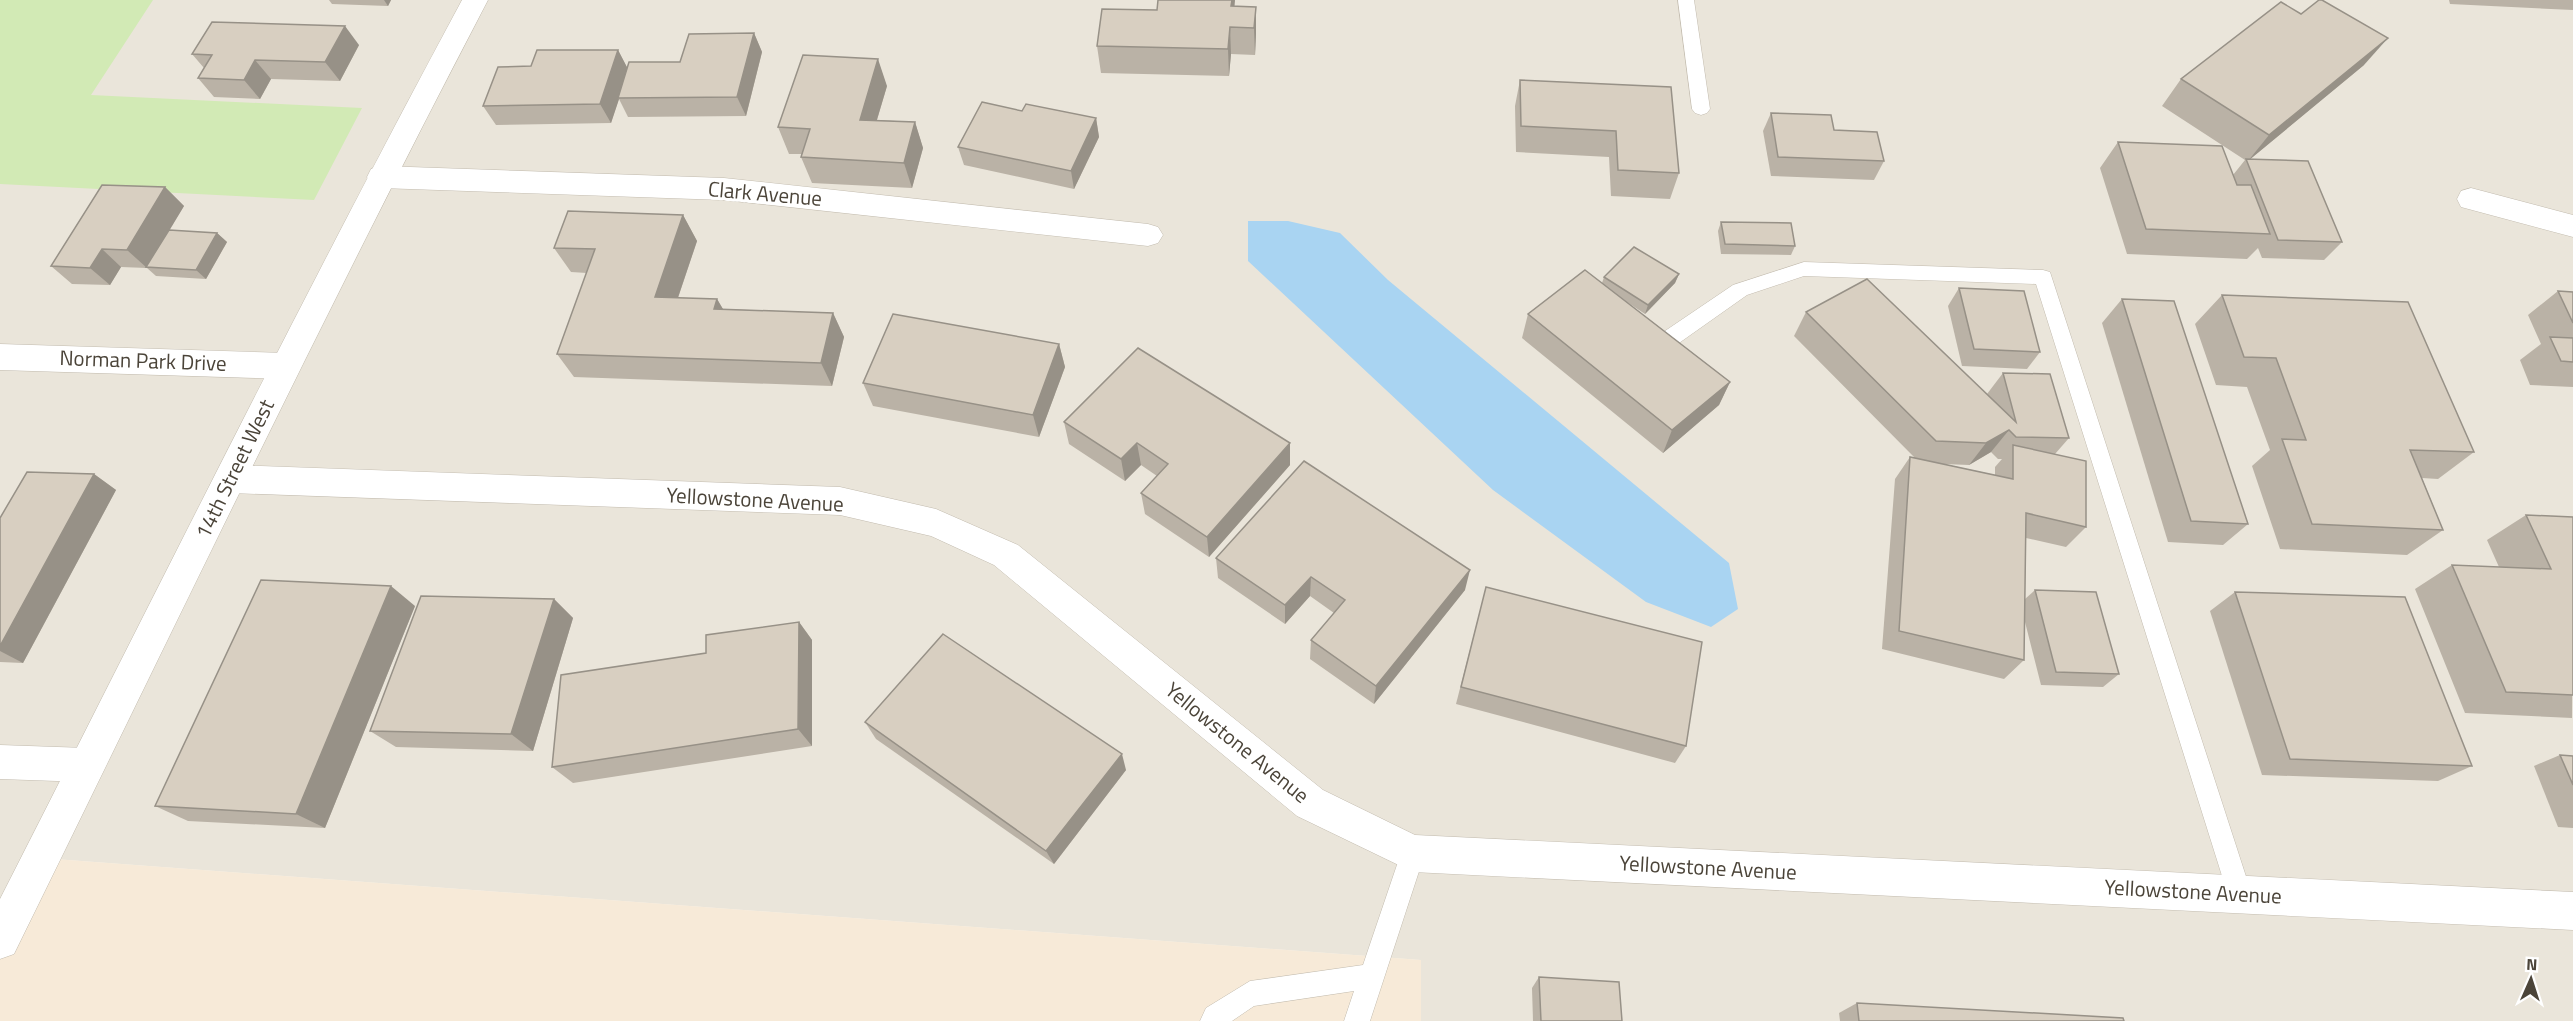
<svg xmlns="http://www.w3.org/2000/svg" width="2573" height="1021" viewBox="0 0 2573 1021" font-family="'Titillium Web',sans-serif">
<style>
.residential{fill:#eae5da}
.commercial{fill:#f7ead8}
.green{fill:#d2eab5}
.water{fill:#a9d4f2}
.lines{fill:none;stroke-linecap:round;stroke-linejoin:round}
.service-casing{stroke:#c2bbae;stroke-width:1}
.minor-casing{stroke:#c2bbae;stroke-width:1}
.tertiary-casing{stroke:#c2bbae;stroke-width:1}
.service{fill:#fff;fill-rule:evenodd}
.minor{fill:#fff;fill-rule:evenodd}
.tertiary{fill:#fff;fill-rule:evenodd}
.wall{fill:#bab2a6;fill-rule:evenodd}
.shaded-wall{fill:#979187}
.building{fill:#d8cfc1;stroke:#979187;stroke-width:1.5}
.labels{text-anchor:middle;stroke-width:6;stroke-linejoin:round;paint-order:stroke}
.street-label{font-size:21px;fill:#4b4439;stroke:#fff}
</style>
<rect width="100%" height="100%" fill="#f6f3ec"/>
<polygon class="residential" points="0,0 2573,0 2573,1021 1421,1021 1421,960 41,858 0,936"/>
<polygon class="commercial" points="41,858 1421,960 1421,1021 0,1021 0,938"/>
<polygon class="green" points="0,0 153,0 91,95 362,108 314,200 0,184"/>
<polygon class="water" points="1248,221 1288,221 1340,233 1388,280 1729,563 1738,609 1711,627 1646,602 1493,490 1248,261"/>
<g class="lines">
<defs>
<g id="service">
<polygon points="1678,0 1694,0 1710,109 1707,113 1701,115 1695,113 1692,109"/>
<polygon points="1804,262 2043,270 2050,272 2252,895 2249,904 2240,907 2231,904 2228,895 2036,284 1804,276 1747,295 1679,343 1672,345 1665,343 1662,337 1665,331 1733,285"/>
<polygon points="1413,841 1421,845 1425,853 1370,1021 1344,1021 1354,991 1254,1006 1232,1021 1200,1021 1206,1008 1250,981 1363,965 1401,853 1405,845"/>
</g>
<g id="minor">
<polygon points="381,166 724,178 1148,224 1158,227 1163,235 1158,243 1148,246 724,200 381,188 371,185 367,177 371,169"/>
<polygon points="2471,188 2573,215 2573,237 2461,207 2457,199 2461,191"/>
<polygon points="0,344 285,353 296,357 301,366 296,375 285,379 0,370"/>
<polygon points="231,465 840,487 936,509 1018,545 1323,790 1415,835 2573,892 2573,930 1413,872 1297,816 994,565 931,536 840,515 231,493 219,489 215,479 219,469"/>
<polygon points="0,745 86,748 99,753 104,765 99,777 86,782 0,779"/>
</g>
<path id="tertiary" d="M 462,0 L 488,0 C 323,315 171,635 14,954 L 0,959 L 0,899 C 153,599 302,297 462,0 Z"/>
</defs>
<use href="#service" class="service-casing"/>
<use href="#minor" class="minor-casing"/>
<use href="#tertiary" class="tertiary-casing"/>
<use href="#service" class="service"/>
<use href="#minor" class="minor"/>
<use href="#tertiary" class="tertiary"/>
</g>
<g class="wall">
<polygon points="329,0 391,0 388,6 332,4"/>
<polygon points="2449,0 2573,0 2573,10 2450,4"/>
<polygon points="1234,6 1256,7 1256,34 1255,55 1231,54 1229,76 1101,73 1097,46 1157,10"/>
<polygon points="754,33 762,52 746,116 628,117 619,99 611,123 496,125 483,106 531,66 618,50 627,68 680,62"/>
<polygon points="359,45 340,81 271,79 260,99 214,97 198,78 204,68 192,54"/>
<polygon points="2364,65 2250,159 2342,242 2324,260 2262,258 2258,248 2247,259 2127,254 2100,168 2118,142 2233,175 2245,160 2162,106 2181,79"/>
<polygon points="1520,80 1671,87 1679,173 1670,199 1611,196 1609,157 1516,152 1515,106"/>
<polygon points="887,86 877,120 915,122 923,148 912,188 812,183 801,157 802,154 789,154 778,127"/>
<polygon points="1022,111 1096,118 1099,137 1074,189 964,165 958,147"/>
<polygon points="1771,113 1834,130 1884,161 1874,180 1771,176 1763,131"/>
<polygon points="165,187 184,206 169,230 217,233 227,242 206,279 156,276 147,268 121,267 110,285 72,284 51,266"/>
<polygon points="683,215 697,241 678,298 717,299 723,309 833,313 844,337 832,386 574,377 557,354 587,273 571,272 554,248"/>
<polygon points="1721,222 1795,246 1791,255 1721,254 1718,231"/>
<polygon points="1679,274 1675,283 1645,314 1627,302 1730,382 1719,405 1663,453 1522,338 1528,314 1602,283 1604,277"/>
<polygon points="1959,288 2040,352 2027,369 1962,366 1948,306"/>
<polygon points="2558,291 2573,292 2573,387 2530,385 2520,360 2541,344 2528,315"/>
<polygon points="2222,295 2474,452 2438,479 2422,478 2443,530 2407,555 2280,549 2252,466 2270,450 2247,387 2216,385 2195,324"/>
<polygon points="2122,299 2248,524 2223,545 2168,542 2102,323"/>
<path d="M 1806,312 L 1987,394 L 2003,373 L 2069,438 L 2055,454 L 2086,527 L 2066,547 L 2026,538 L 2025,599 L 2035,590 L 2119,674 L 2103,687 L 2041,685 L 2025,622 L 2024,660 L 2004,679 L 1882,649 L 1895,479 L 1910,457 L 1914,457 L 1794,336 ZM 1991,452 L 1998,459 L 2002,459 L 1995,467 L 1995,475 L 1944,464 L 1969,465 Z"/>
<polygon points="1059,344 1065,367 1039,437 873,406 863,383"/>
<polygon points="1064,422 1290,465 1209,557 1145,514 1141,493 1157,476 1141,465 1125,481 1069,444"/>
<polygon points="94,474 116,490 23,663 0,662 0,518"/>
<polygon points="2526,515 2573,517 2572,718 2465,713 2415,589 2452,565 2499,567 2487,540"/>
<polygon points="1216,558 1465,590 1374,704 1310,659 1311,640 1334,613 1310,596 1285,624 1218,578"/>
<polygon points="1486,587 1686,746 1675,763 1456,704"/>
<polygon points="2235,592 2472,766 2438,781 2262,775 2210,611"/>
<polygon points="554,599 573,618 533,751 396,747 370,731"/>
<polygon points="415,606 325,828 188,821 155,806"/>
<polygon points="799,622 812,640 812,746 573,783 552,767 706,653"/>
<polygon points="865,722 1126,770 1054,864 876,739"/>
<polygon points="2560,755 2573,756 2573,828 2558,827 2534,766"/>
<polygon points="1539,977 1622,1021 1533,1021 1532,988"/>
<polygon points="1857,1003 2124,1021 1840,1021 1839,1013"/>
</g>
<g class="shaded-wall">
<polygon points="384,0 391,0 388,6"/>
<polygon points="1232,0 1235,0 1233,27 1231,6"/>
<polygon points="1256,7 1256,34 1255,55 1254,28"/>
<polygon points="345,26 359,45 340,81 325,62"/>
<polygon points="1230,27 1231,54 1229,76 1228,49"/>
<polygon points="754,33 762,52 746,116 737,97"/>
<polygon points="2388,38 2364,65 2248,161 2269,135"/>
<polygon points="618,50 628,69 618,98 619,99 611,123 600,104"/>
<polygon points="878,59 887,86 869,146 860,120"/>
<polygon points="255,60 271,79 260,99 244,80"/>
<polygon points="1096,118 1099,137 1074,189 1071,171"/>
<polygon points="915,122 923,148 912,188 904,163"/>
<polygon points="165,187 184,206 147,268 127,250"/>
<polygon points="683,215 697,241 670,321 655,297"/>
<polygon points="217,233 227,242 206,279 196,270"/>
<polygon points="102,249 121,267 110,285 90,268"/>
<polygon points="1679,274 1675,283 1645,314 1648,305"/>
<polygon points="717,299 731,323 714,309"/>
<polygon points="833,313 844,337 832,386 821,363"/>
<polygon points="1059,344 1065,367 1039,437 1033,415"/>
<polygon points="1730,382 1719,405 1663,453 1672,430"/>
<polygon points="2009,430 1991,452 1969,465 1986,443"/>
<polygon points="1137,443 1141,465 1125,481 1121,459"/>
<polygon points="1290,443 1290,465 1209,557 1207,537"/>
<polygon points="94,474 116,490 23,663 0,651 0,646"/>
<polygon points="1470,570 1465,590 1374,704 1376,686"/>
<polygon points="1311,577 1310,596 1285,624 1285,605"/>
<polygon points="391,586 415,606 325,828 296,814"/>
<polygon points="554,599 573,618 533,751 511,734"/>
<polygon points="799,622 812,640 812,746 798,729"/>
<polygon points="1122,754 1126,770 1054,864 1046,851"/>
</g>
<g class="building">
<polygon points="1158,0 1232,0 1231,6 1256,7 1254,28 1230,27 1228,49 1097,46 1102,9 1157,10"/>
<polygon points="2319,0 2322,0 2388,38 2269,135 2181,79 2281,2 2301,14"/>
<polygon points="212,22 345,26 325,62 255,60 244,80 198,78 212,55 192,54"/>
<polygon points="754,33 737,97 618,98 629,62 680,62 689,34"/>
<polygon points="537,50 618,50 600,104 483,106 498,67 531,66"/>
<polygon points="803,55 878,59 860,120 915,122 904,163 801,157 810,129 778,127"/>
<polygon points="1520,80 1671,87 1679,173 1618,170 1616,131 1521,126"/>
<polygon points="982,102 1022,111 1026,104 1096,118 1071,171 958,147"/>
<polygon points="1771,113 1831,115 1834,130 1877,132 1884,161 1778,157"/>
<polygon points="2118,142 2222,146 2237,185 2251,185 2270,234 2146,229"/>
<polygon points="2246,159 2308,161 2342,242 2278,240"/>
<polygon points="102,185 165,187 127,250 102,249 90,268 51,266"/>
<polygon points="568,211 683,215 655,297 717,299 714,309 833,313 821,363 557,354 595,249 554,248"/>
<polygon points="1721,222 1791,223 1795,246 1725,244"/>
<polygon points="169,230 217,233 196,270 146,267"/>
<polygon points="1634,247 1679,274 1648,305 1604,277"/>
<polygon points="1585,270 1730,382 1672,430 1528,314"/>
<polygon points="1867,279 2016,422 2003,373 2050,374 2069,438 2016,437 2009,430 1986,443 1936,441 1806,312"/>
<polygon points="1959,288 2024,291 2040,352 1974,349"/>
<polygon points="2558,291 2573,292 2573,323"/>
<polygon points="2222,295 2408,302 2474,452 2410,450 2443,530 2312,524 2282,439 2306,440 2276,358 2244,357"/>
<polygon points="2122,299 2174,301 2248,524 2191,521"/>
<polygon points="893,314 1059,344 1033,415 863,383"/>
<polygon points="2550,337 2573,338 2573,362 2561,361"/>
<polygon points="1138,348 1290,443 1207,537 1141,493 1168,464 1137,443 1121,459 1064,422"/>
<polygon points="2013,445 2086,461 2086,527 2026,513 2024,660 1899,631 1910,457 2013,479"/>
<polygon points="1304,461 1470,570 1376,686 1311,640 1345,600 1311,577 1285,605 1216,558"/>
<polygon points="27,472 94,474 0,646 0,518"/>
<polygon points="2526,515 2573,517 2573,695 2506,692 2452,565 2551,569"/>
<polygon points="261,580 391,586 296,814 155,806"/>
<polygon points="1486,587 1702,642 1686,746 1461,687"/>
<polygon points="2035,590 2096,592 2119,674 2056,672"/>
<polygon points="2235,592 2405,597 2472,766 2290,759"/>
<polygon points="421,596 554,599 511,734 370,731"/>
<polygon points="799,622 798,729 552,767 561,675 706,653 706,635"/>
<polygon points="943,634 1122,754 1046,851 865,722"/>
<polygon points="2560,755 2573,756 2573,785"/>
<polygon points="1539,977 1619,982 1622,1021 1541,1021"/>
<polygon points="1857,1003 2123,1018 2124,1021 1859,1021"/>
</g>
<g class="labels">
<g class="street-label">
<text transform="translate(765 194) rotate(5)" y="7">Clark Avenue</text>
<text transform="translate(143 361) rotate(2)" y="7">Norman Park Drive</text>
<text transform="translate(235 469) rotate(-64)" y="7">14th Street West</text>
<text transform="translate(755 500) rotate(3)" y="7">Yellowstone Avenue</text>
<text transform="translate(1237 743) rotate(39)" y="7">Yellowstone Avenue</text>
<text transform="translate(1708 868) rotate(3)" y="7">Yellowstone Avenue</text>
<text transform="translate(2193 892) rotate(3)" y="7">Yellowstone Avenue</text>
</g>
</g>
<g transform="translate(2531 979) rotate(3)" stroke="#ffffff" stroke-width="4.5" paint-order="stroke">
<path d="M0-4.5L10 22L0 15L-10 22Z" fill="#4b4439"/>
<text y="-9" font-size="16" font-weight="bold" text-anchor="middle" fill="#4b4439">N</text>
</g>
</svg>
